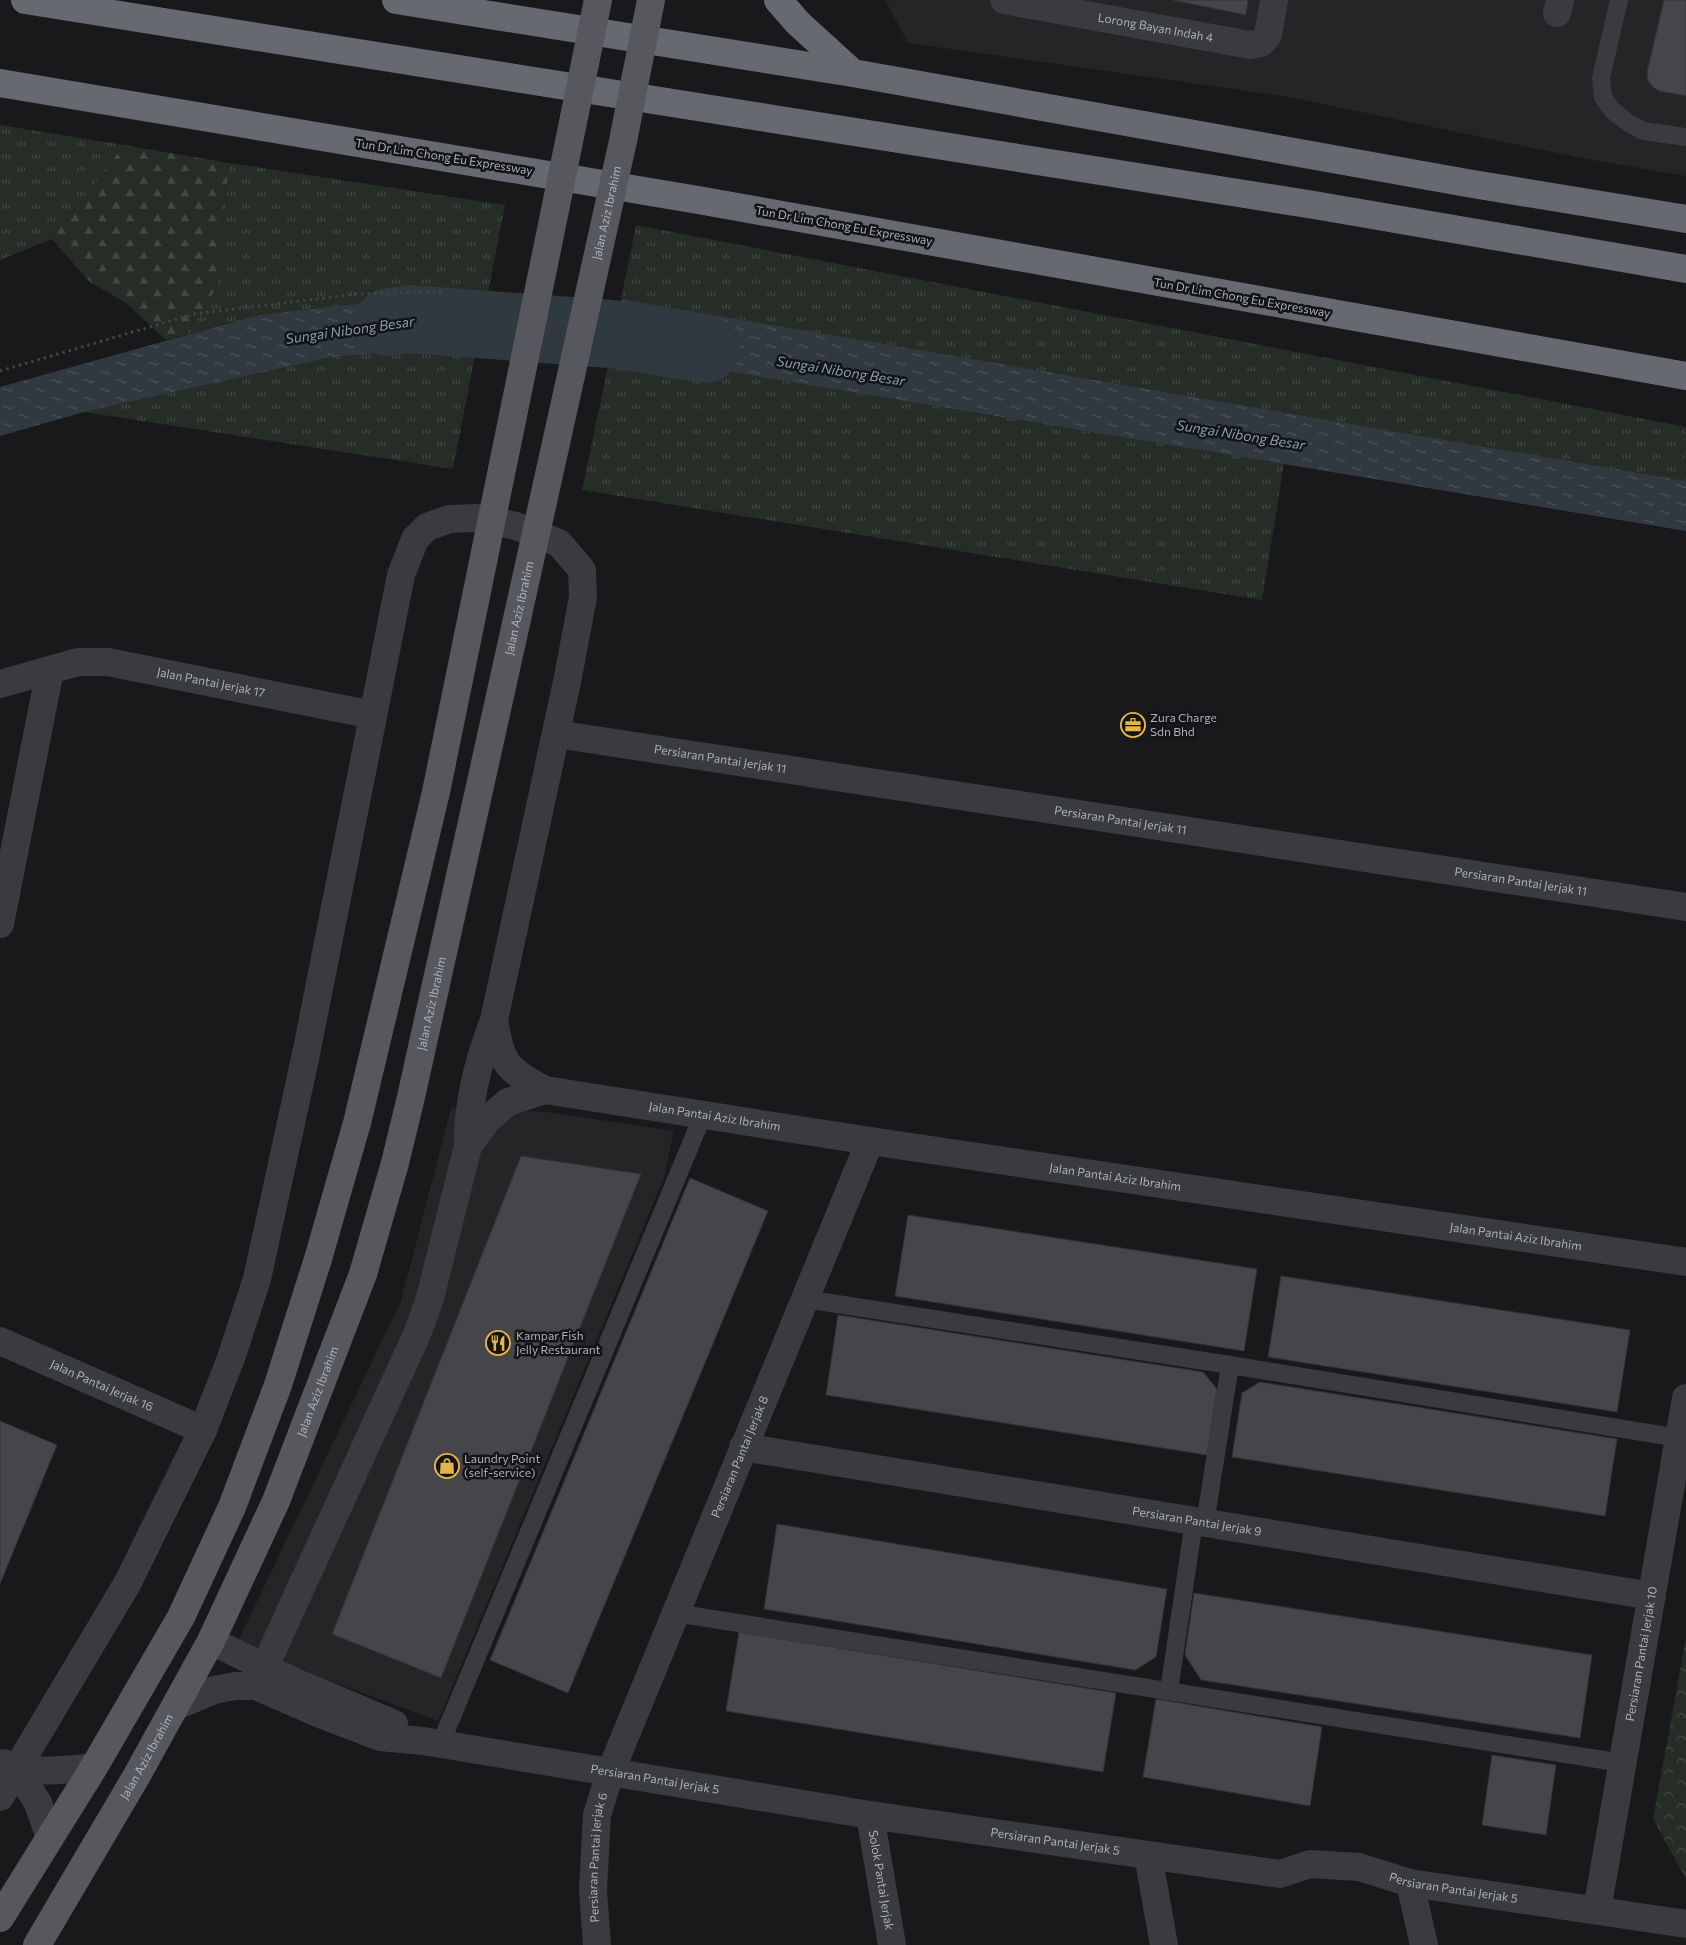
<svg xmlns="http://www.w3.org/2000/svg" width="1686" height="1945" viewBox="0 0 1686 1945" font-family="Commissioner,sans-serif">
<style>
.built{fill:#252527}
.grass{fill:url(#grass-tufts)}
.forest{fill:url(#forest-firs)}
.park{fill:url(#park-crowns)}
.water{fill:url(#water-ripples)}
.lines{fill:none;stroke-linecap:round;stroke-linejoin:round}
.river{stroke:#313940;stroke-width:68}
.building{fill:#46464a;stroke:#333336}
.path{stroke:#404246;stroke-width:3;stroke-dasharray:2.5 4;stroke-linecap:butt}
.lane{stroke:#3a3b3f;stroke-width:18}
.street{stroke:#3a3b3f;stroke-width:28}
.primary{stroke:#56585e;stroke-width:28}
.highway{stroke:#666970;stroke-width:28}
.primary-bridge{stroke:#56585e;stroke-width:28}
.labels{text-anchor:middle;stroke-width:5;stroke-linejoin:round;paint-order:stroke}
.street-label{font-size:12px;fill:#acb0b9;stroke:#141416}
.poi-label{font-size:12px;fill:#acb0b9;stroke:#141416;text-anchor:start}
.water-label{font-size:14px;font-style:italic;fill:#869cb1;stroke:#141416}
</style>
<defs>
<pattern id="grass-tufts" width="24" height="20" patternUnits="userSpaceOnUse" patternTransform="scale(1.25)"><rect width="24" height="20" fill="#252d26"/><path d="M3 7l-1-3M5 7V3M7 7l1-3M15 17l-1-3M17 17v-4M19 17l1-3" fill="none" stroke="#424943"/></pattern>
<pattern id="forest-firs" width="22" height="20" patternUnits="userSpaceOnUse" patternTransform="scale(1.25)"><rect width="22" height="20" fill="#252d26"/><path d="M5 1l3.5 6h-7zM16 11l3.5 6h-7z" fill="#424943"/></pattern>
<pattern id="park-crowns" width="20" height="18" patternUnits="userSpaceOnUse" patternTransform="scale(1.25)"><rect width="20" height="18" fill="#252d26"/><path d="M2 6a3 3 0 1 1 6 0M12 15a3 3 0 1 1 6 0" fill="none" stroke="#424943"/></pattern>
<pattern id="water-ripples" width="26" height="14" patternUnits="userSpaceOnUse" patternTransform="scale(1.25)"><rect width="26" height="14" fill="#313940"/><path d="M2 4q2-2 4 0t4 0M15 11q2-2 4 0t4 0" fill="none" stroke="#4c535a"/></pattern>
</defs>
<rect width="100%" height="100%" fill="#19191b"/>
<g class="built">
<polygon points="885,0 1686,0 1686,176 1581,158 1289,97 908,43"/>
<polygon points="451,1108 547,1112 674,1131 664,1178 438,1721 317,1676 239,1639 401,1301"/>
</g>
<g class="grass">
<polygon points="0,125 124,145 52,239 0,260"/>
<polygon points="229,163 505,205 488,293 406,298 259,315 185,335 217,287"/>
<polygon points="636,225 1686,427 1686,481 621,299"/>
<polygon points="477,345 453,469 84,412 332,357"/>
<polygon points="611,352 1284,464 1262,600 582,490"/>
</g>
<polygon class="forest" points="124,145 229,163 217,287 185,335 166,340 126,303 90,282 52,239"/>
<polygon class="park" points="1686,1638 1686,1879 1653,1819"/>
<g class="water">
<polygon points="488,293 477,345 332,357 84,412 0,436 0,387 259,315 406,298"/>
<polygon points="621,299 1686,481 1686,531 611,352"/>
</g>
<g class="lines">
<polyline class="river" points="389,322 409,319 611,334 706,349"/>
</g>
<g class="building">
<polygon points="1172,0 1248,0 1246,15"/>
<polygon points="1664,0 1686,0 1686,96 1659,91 1653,87 1648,81 1647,72"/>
<polygon points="521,1156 641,1174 441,1678 332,1634"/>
<polygon points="690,1178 768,1211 568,1693 490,1660"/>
<polygon points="908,1215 1257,1269 1244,1351 895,1296"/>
<polygon points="1281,1276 1630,1330 1617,1412 1268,1357"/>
<polygon points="838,1315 1203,1372 1217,1389 1207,1455 826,1395"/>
<polygon points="1260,1382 1617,1439 1605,1516 1232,1457 1242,1393"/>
<polygon points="0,1421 57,1445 0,1584"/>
<polygon points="777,1524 1167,1589 1156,1657 1135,1670 764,1609"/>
<polygon points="1194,1593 1592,1655 1580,1738 1201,1680 1185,1655"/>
<polygon points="739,1632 1116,1693 1103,1772 726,1711"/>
<polygon points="1156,1699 1322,1727 1310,1806 1143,1777"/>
<polygon points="1492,1755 1556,1765 1546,1835 1482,1825"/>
</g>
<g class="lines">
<polyline class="path" points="0,371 194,314 357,294 445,292"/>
<g class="lane">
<polyline points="1619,0 1601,78 1603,97 1612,110 1627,122 1643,131 1686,137"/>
<polyline points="805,1299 1230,1365 1679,1438"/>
<polyline points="1205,1523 1230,1365"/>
<polyline points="675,1613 1622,1763"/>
<polyline points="1169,1691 1194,1521"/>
<polyline points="440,1745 703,1115"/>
</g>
<g class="street">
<path id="s1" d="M 1004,0 L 1250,45 L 1261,43 L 1268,35 L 1274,0"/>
<polyline points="1557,13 1560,0"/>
<path id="s2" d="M 0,684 L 78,662 L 108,662 L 373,715"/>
<path id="s3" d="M 556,734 L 1686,907"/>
<polyline points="0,924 50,670"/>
<path id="s4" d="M 494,1020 C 501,1065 507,1069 545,1090 L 870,1141 L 1686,1262"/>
<polyline points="468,1146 488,1119 508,1102 545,1090"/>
<path id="s5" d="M 0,1341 L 203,1430"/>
<path id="s6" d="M 743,1447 L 1652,1596"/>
<polyline points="211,1641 300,1684 394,1724"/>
<path id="s7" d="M 176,1706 L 214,1690 L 235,1686 L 256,1686 L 320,1714 L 380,1737 L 423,1741 L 870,1815 L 1280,1874 L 1310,1864 L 1359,1867 L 1410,1883 L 1686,1924"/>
<path d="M 4,1763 C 31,1775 64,1770 94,1767"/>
<polyline points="17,1769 38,1803 50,1838"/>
<path d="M 0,1797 L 127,1584 L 203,1430 L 231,1358 L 257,1279 L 306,1054 L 401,575 L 415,539 L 427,527 L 449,519 L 476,518 L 516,526 L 559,543 L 582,570 L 583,597 L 568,677 L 494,1020 C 479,1059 467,1104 468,1146 L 430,1298 L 417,1334 L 256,1686"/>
<path id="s8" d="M 870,1815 L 892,1945"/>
<polyline points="1148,1855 1164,1945"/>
<polyline points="1410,1883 1424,1945"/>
<path id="s9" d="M 1597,1910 L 1686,1398"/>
<path id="s10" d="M 597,1945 L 593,1890 L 597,1815 L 610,1773 L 870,1141"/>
</g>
<g class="primary">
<polyline points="0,1918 94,1767 181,1617 232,1507 278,1385 318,1259"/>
<path id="s11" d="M 37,1945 L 136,1777 L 211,1641 L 276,1501 L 363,1274"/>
</g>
<g class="highway">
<polyline points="25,0 1314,205 1686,269"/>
<polyline points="396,0 853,73 1467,183 1686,219"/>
<polyline points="778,0 798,23 853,73"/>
<polyline points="0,83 698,200 1686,376"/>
</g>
<g class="primary-bridge">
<polyline points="318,1259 357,1123 436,792 598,0"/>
<path id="s12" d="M 363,1274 L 395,1163 L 411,1097 L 623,141 L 651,0"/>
</g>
</g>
<defs>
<symbol id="office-ring" viewBox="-11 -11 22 22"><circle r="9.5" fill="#141416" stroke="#e5b546" stroke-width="1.5"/><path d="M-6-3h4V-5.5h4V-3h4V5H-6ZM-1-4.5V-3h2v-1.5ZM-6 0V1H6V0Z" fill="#e5b546"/></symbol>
<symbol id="restaurant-ring" viewBox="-11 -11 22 22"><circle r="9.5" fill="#141416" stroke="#e5b546" stroke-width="1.5"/><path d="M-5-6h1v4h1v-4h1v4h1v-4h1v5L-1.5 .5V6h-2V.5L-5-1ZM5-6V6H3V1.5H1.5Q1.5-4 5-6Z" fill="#e5b546"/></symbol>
<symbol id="shop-ring" viewBox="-11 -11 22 22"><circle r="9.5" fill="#141416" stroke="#e5b546" stroke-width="1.5"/><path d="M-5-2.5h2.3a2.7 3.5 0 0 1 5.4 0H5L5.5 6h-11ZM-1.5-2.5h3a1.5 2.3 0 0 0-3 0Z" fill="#e5b546"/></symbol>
</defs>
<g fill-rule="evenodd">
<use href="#office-ring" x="1119" y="711" width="28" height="28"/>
<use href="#restaurant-ring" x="484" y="1329" width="28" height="28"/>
<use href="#shop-ring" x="433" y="1452" width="28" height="28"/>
</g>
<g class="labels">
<g class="street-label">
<text dy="4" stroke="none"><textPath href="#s1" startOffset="154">Lorong Bayan Indah 4</textPath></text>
<text transform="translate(444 157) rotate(9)" y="4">Tun Dr Lim Chong Eu Expressway</text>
<text dy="4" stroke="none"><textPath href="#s12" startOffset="1089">Jalan Aziz Ibrahim</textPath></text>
<text transform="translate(844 226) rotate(10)" y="4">Tun Dr Lim Chong Eu Expressway</text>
<text transform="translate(1242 298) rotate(10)" y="4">Tun Dr Lim Chong Eu Expressway</text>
<text dy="4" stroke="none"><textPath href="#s12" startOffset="684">Jalan Aziz Ibrahim</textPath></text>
<text dy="4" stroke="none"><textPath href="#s2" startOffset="216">Jalan Pantai Jerjak 17</textPath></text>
<text dy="4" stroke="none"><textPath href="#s3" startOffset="166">Persiaran Pantai Jerjak 11</textPath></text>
<text dy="4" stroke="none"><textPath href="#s3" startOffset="571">Persiaran Pantai Jerjak 11</textPath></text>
<text dy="4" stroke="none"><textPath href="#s3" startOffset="976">Persiaran Pantai Jerjak 11</textPath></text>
<text dy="4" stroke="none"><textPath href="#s12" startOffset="279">Jalan Aziz Ibrahim</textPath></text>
<text dy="4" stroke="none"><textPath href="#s4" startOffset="264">Jalan Pantai Aziz Ibrahim</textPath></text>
<text dy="4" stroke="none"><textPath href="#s4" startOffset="669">Jalan Pantai Aziz Ibrahim</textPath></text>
<text dy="4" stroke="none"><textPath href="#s4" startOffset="1074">Jalan Pantai Aziz Ibrahim</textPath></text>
<text dy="4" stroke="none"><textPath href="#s5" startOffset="111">Jalan Pantai Jerjak 16</textPath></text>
<text dy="4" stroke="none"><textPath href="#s11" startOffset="622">Jalan Aziz Ibrahim</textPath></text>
<text dy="4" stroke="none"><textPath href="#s10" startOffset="516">Persiaran Pantai Jerjak 8</textPath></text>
<text dy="4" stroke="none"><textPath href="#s6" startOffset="460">Persiaran Pantai Jerjak 9</textPath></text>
<text dy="4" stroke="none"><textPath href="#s9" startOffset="260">Persiaran Pantai Jerjak 10</textPath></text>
<text dy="4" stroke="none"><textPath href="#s11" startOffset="218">Jalan Aziz Ibrahim</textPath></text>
<text dy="4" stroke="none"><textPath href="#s7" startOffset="496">Persiaran Pantai Jerjak 5</textPath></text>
<text dy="4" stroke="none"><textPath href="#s7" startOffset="901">Persiaran Pantai Jerjak 5</textPath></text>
<text dy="4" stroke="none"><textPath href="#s10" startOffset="88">Persiaran Pantai Jerjak 6</textPath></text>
<text dy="4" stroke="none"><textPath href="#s8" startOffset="66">Solok Pantai Jerjak</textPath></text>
<text dy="4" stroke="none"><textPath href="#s7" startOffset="1306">Persiaran Pantai Jerjak 5</textPath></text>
</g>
<g class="poi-label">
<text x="1150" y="722">Zura Charge<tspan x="1150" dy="14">Sdn Bhd</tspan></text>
<text x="516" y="1340">Kampar Fish<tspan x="516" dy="14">Jelly Restaurant</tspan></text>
<text x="464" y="1463">Laundry Point<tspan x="464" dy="14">(self-service)</tspan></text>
</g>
<g class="water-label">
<text transform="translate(350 330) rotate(-8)" y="5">Sungai Nibong Besar</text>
<text transform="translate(841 371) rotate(9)" y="5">Sungai Nibong Besar</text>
<text transform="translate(1241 435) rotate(9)" y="5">Sungai Nibong Besar</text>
</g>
</g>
</svg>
